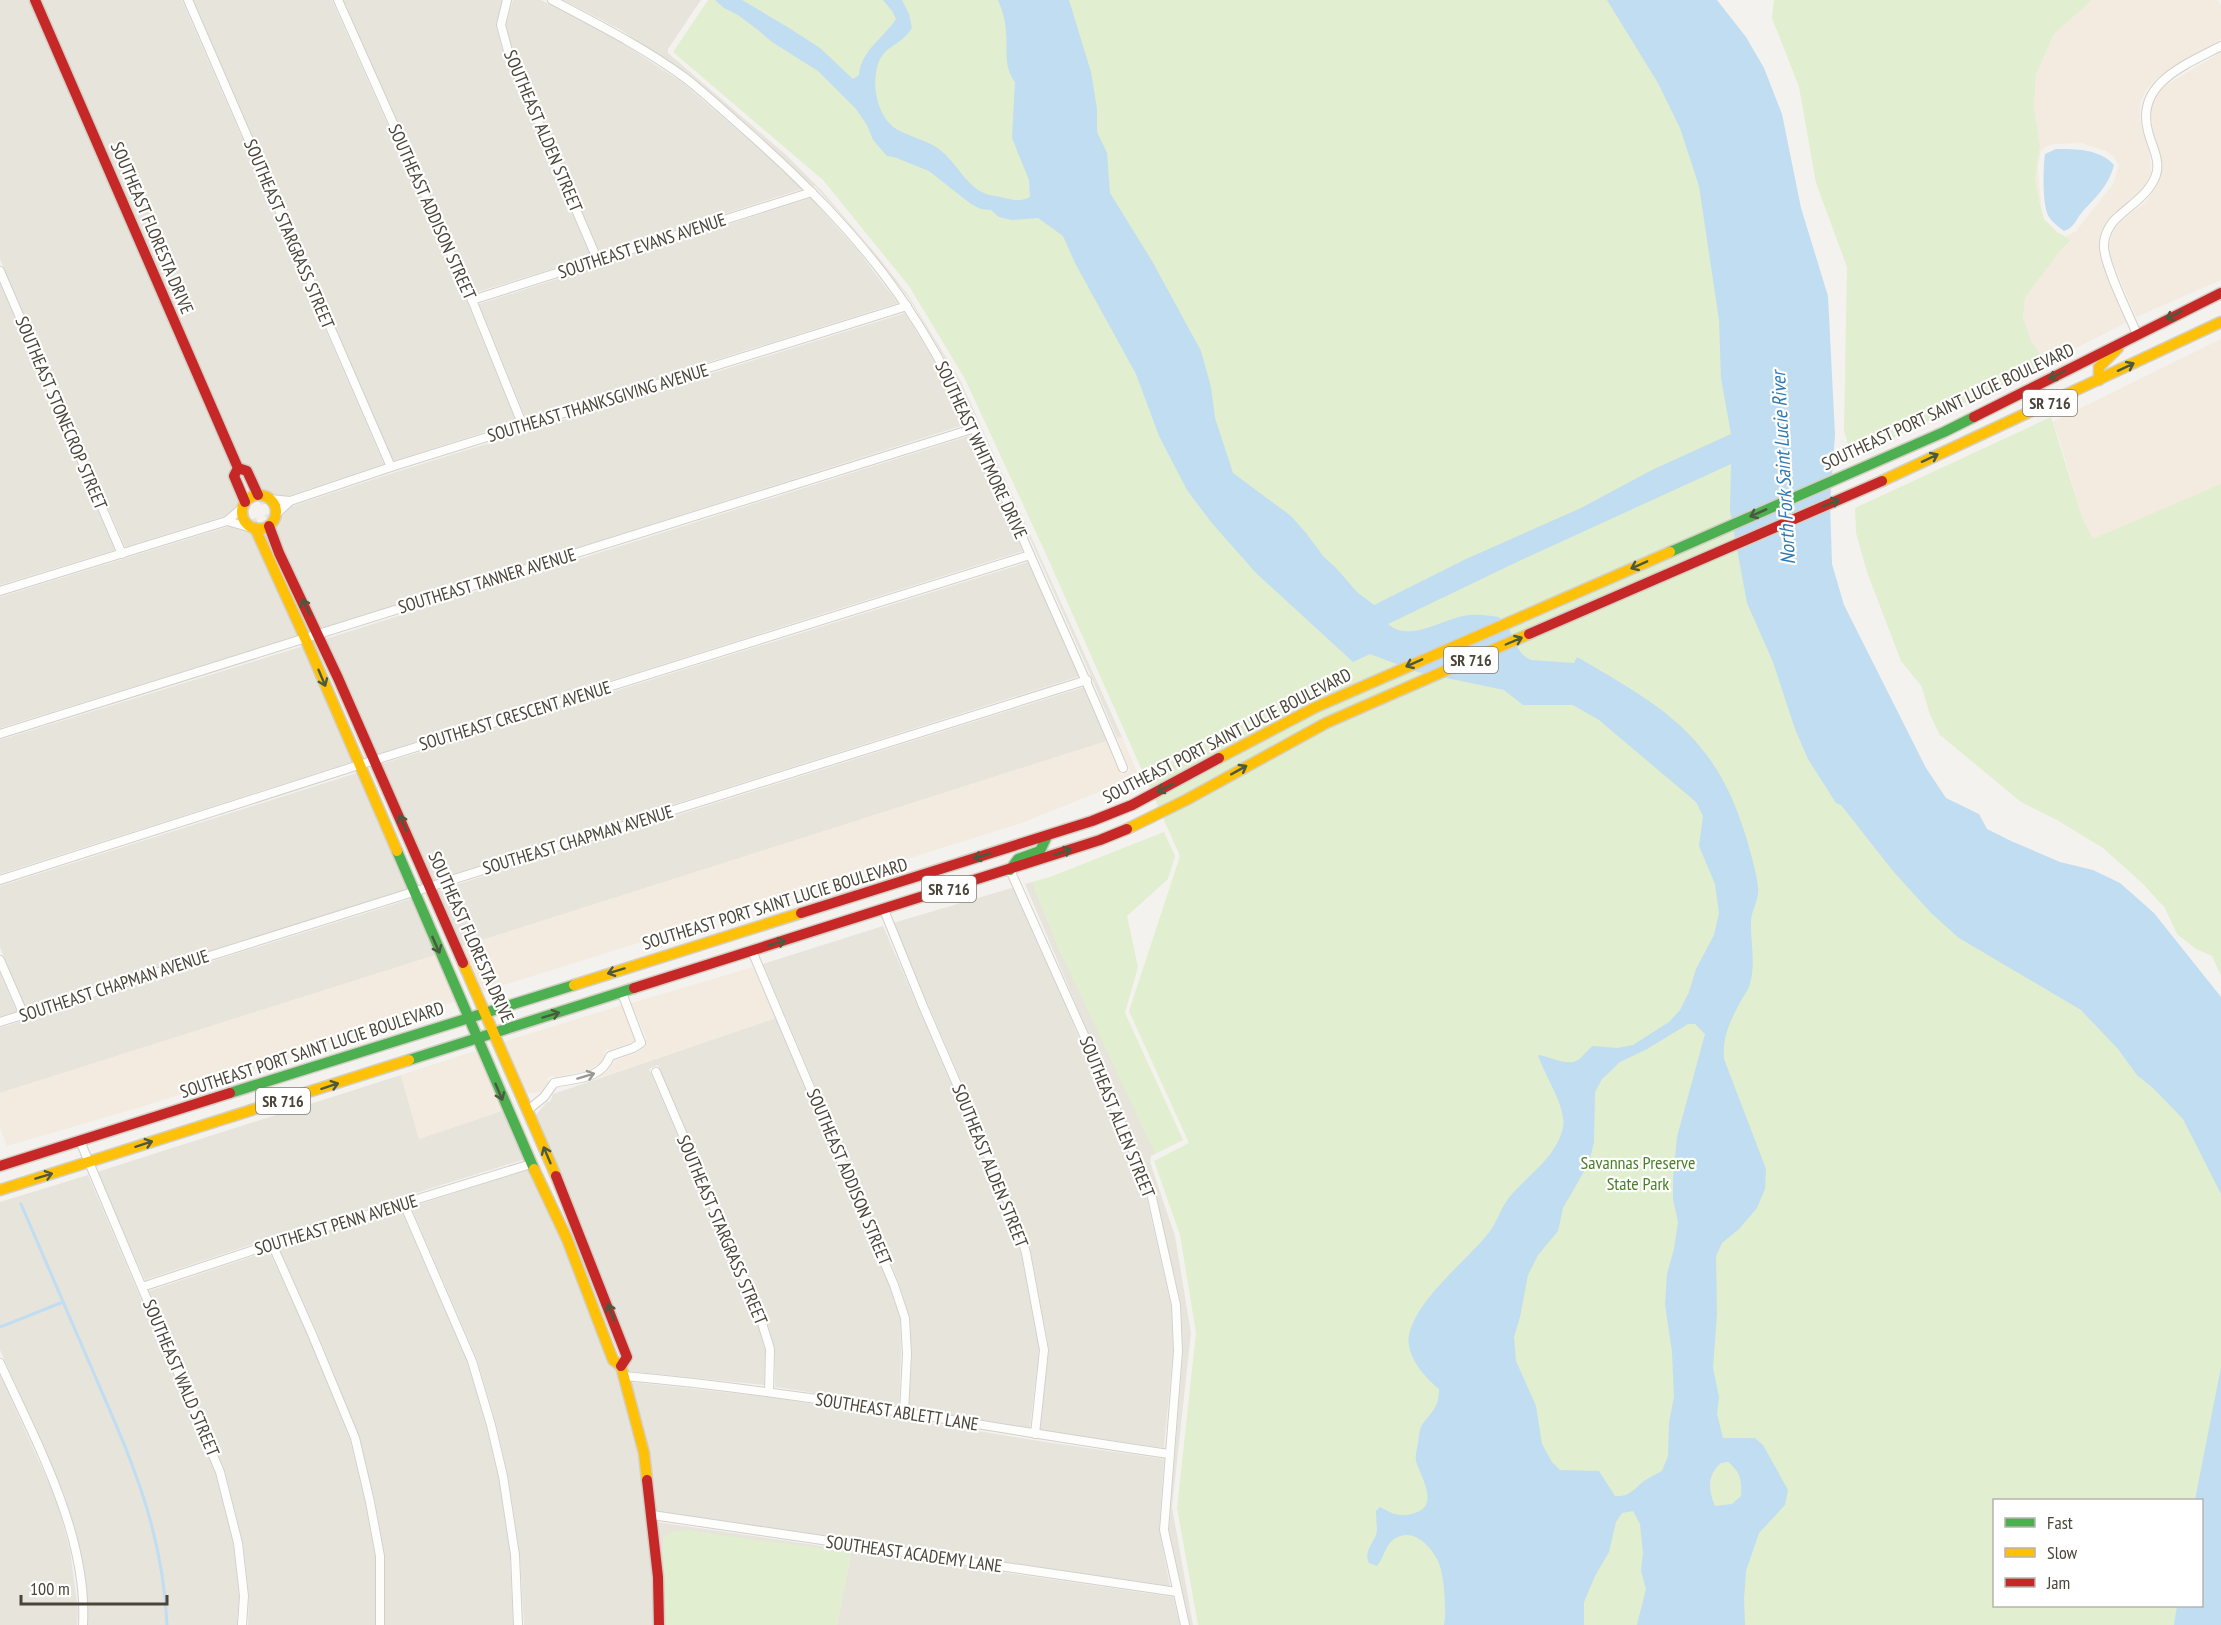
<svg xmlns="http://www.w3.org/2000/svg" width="2221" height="1625" viewBox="0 0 2221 1625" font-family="'PT Sans Narrow',sans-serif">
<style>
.residential{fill:#e7e4dc}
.commercial{fill:#f3ebdf}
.green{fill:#e1eecf;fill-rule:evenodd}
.water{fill:#c0ddf1;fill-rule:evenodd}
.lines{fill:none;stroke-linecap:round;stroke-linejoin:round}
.stream{stroke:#c0ddf1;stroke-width:3}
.street-casing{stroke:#d2d0cb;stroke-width:10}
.fast-casing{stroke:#d3cfc5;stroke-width:13}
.slow-casing{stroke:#d3cfc5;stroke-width:13}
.jam-casing{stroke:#d3cfc5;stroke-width:13}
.street{stroke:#fdfdfc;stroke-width:8}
.fast{stroke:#4caf50;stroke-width:10}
.slow{stroke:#ffc107;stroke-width:10}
.jam{stroke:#c62828;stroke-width:10}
.oneway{stroke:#4b593e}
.oneway2{stroke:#9b9791}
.labels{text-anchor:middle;stroke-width:4.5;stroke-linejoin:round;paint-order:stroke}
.shield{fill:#fff;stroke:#817c74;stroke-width:1.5}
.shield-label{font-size:16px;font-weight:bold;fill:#4b4439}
.street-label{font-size:18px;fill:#4b4439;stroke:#fff}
.park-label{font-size:18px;fill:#4a7f2a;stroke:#fff}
.water-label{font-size:20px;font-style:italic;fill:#2e7ab2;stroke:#fff}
</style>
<rect width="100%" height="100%" fill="#f4f2ee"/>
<g class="residential">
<polygon points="0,0 30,0 251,508 125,547 0,259"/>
<polygon points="41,0 182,0 384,464 261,505"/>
<polygon points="193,0 332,0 467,302 516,422 393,461"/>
<polygon points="343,0 502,0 496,26 503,53 591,257 474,293"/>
<polygon points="513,0 541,0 617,40 682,82 755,145 802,189 600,254 512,50 506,25"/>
<polygon points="563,0 701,0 668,49 668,53 785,154 822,191 880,259 908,295 961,382 1122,737 1117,738 1090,674 978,421 948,364 910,300 867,245 815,186 813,186 761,137 688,74 621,30"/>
<polygon points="811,198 859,252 898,303 526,419 479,304"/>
<polygon points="0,284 115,550 0,585"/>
<polygon points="905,313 939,369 967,424 315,631 265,515 393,473"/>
<polygon points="972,435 1023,551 368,757 319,641"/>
<polygon points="256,518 305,634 0,728 0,597"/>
<polygon points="1028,562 1080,676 422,884 372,767"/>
<polygon points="310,644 358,760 0,874 0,740"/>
<polygon points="1084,687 1107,741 451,950 427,894"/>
<polygon points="363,771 413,887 26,1009 0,947 0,886"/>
<polygon points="1032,882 1059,949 1153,1145 1155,1154 1151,1156 1150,1162 1175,1236 1191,1333 1172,1507 1193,1625 1190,1625 1169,1530 1183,1352 1181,1304 1155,1191 1025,884"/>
<polygon points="1015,887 1146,1195 1171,1306 1173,1351 1164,1448 1040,1430 1049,1349 1031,1253 1023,1224 893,923"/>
<polygon points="417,897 442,953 0,1093 0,1028"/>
<polygon points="883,926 1013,1227 1021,1254 1039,1349 1030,1428 909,1408 912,1355 910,1319 899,1283 763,964"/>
<polygon points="0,973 17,1012 0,1017"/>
<polygon points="776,1018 890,1287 900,1319 901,1353 899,1406 775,1387 775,1348 763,1309 658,1065 649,1069 754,1312 765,1350 764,1385 628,1371 608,1306 528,1124 547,1102 550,1102 553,1094"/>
<polygon points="401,1075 419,1139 510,1108 532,1157 274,1237 145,1280 97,1172"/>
<polygon points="537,1167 619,1377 638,1454 652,1577 653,1625 524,1625 520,1555 508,1475 496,1423 477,1359 411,1207"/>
<polygon points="88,1175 215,1473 233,1543 239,1596 237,1625 88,1625 88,1610 80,1549 65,1496 0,1350 0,1202"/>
<polygon points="401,1210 467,1362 486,1426 498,1476 510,1555 513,1625 385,1625 385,1556 375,1501 359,1436 317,1332 279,1248"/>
<polygon points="269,1251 308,1336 350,1440 365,1502 375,1556 375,1625 248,1625 249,1596 243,1542 225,1471 149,1291"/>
<polygon points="0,1375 56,1499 70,1550 78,1611 77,1625 0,1625"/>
<polygon points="631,1382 769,1397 1039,1441 1164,1459 1159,1530 1170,1586 656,1511 648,1453"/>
<polygon points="657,1522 1173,1597 1180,1625 837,1625 851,1553 736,1538 687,1530 663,1538 666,1595 665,1625 663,1625"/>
</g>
<g class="commercial">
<polygon points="2092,0 2217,0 2221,5 2221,39 2157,78 2146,90 2140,104 2140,120 2143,134 2149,147 2151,172 2145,185 2138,193 2114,213 2105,224 2099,244 2102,261 2127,322 2047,363 2032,343 2023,318 2025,298 2059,252 2071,241 2066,236 2076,231 2113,184 2119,165 2113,156 2106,151 2081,143 2055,144 2046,146 2041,151 2038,166 2041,205 2039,200 2035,178 2040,145 2034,108 2036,74 2054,34"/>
<polygon points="2221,52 2221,280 2136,317 2111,258 2109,246 2113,231 2121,221 2146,202 2154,191 2161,176 2161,158 2153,131 2150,108 2155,97 2163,87"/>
<polygon points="2221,339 2221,488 2094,542 2083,520 2058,435 2052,422"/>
<polygon points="1122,737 1139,776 1019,824 472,995 451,950 1107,741 1121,775 1130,771 1117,738"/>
<polygon points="442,953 462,999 148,1105 7,1146 0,1128 0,1093"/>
<polygon points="753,967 776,1018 598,1078 610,1069 614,1061 636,1053 645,1047 646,1038 631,1003"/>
<polygon points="622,1005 636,1041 610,1050 607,1049 604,1053 605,1056 601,1062 587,1071 554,1077 552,1076 547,1079 548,1082 541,1092 515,1095 493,1045"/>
<polygon points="484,1048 510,1108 419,1139 401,1075"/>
</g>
<g class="green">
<path d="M 708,0 L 1684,0 L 1869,768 L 2221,1105 L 2221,1625 L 1198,1625 L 1177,1508 L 1196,1333 L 1180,1235 L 1154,1161 L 1189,1143 L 1129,1011 L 1180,856 L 1045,552 L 965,379 L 909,286 L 823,180 L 673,52 ZM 1994,1500 L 2202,1500 L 2202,1606 L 1994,1606 Z"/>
<polygon points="1774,0 2092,0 2054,34 2036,74 2034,108 2040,145 2035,178 2039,200 2044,219 2057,232 2071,240 2059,252 2025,298 2023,318 2032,343 2047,363 1852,458 1844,430 1847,267 1816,183 1799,87 1772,18"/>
<polygon points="2051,417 2083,520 2093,539 2221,484 2221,976 2212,956 2196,949 2177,934 2165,908 2142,883 2103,848 2057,820 2021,802 1940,735 1930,715 1922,687 1901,661 1867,572 1856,533 1855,508"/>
<polygon points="1164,832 1175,856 1168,879 1127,916 1138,967 1125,1013 1183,1140 1155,1154 1059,949 1032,882 1050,877"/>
<path d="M 687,1530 C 742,1539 797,1544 851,1553 L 837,1625 L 665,1625 L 663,1538 L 671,1532 Z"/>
</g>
<g class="water">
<path d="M 715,0 L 742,0 L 789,28 L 820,48 L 853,79 L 859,75 C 861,50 884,38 896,19 L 892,11 L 883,0 L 902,0 L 909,14 L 912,28 C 900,48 880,44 876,73 C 873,89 878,113 891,125 C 900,134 924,139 936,147 C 955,159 965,186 986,194 C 991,196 998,196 1004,198 C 1015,200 1020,202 1030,197 L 1029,180 L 1012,138 L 1015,82 C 1003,66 1008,50 1006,32 C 1006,22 1002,10 998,0 L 1069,0 L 1091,72 L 1097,109 L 1097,132 L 1107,153 L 1110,193 L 1152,261 L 1201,351 L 1211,387 L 1215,418 L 1233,473 L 1291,516 L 1306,533 L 1323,556 L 1336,568 L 1357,592 L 1374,605 L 1466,559 L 1581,508 L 1652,470 L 1731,434 L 1721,378 L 1719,320 L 1699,186 L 1680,128 L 1658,83 L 1607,0 L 1717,0 L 1746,37 L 1764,68 L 1782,114 L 1801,208 L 1828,296 L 1835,435 L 1830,503 L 1832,564 L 1844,605 L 1926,768 L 1946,798 L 1979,814 L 1987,829 L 2011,841 L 2060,862 L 2093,870 L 2120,883 L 2154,913 L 2221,997 L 2221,1194 L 2183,1119 L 2154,1089 L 2137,1075 L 2118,1049 L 2081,1010 L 1959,938 L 1931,913 L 1893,871 L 1841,805 L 1836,803 L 1808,759 L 1795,729 L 1773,662 L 1747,603 L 1730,511 L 1731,464 L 1519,561 L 1388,624 C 1411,644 1444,617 1470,615 C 1479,614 1490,616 1499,617 C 1502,621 1506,625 1509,629 C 1515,640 1517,654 1531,660 L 1574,663 L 1577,657 C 1665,708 1716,736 1747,840 C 1750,851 1760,884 1758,894 C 1757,903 1752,910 1751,920 C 1750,940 1756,963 1750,983 C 1749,989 1745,994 1742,999 C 1731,1019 1722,1036 1724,1059 L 1766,1169 L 1765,1189 L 1757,1208 L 1739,1229 L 1722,1243 L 1716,1256 L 1717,1314 L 1713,1368 L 1719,1397 L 1717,1414 L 1723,1438 L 1755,1438 L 1763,1445 L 1788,1490 L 1785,1505 L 1759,1533 L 1746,1571 L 1744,1599 L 1745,1625 L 1637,1625 L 1646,1589 L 1641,1571 L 1643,1553 L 1640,1524 L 1633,1511 L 1622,1513 L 1616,1522 L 1609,1552 L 1595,1576 L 1584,1602 L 1584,1625 L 1444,1625 C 1447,1612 1444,1572 1438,1561 C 1430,1545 1412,1527 1394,1539 C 1385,1545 1384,1558 1377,1566 L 1369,1563 C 1363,1550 1375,1543 1377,1531 C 1377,1525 1376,1517 1376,1511 L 1380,1507 C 1393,1514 1400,1518 1415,1513 C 1440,1505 1421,1478 1416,1461 C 1415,1456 1417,1449 1418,1443 C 1419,1438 1419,1430 1422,1425 C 1432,1411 1439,1408 1439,1389 C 1425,1378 1405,1355 1409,1335 C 1417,1299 1464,1263 1487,1235 C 1496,1225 1500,1210 1508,1199 C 1525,1177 1557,1158 1563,1127 C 1567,1107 1544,1075 1538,1055 C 1550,1056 1567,1067 1578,1060 C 1584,1056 1587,1050 1593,1046 L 1617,1048 L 1633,1045 L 1669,1022 L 1680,1010 L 1689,992 L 1696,969 L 1714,935 L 1719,913 L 1715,884 L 1699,846 L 1703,816 L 1696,802 L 1599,720 L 1573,705 L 1523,705 L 1504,690 L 1418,672 L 1370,654 L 1353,662 L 1256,573 L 1211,522 L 1187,490 L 1159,436 L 1136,374 L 1075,263 L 1063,236 L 1038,218 L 1012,220 L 999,217 L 991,210 L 981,209 L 971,204 L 929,171 L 894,157 L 887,156 L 873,140 L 867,125 L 856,109 L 818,71 L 772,42 L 758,30 L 738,15 L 724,8 ZM 1688,1024 L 1695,1024 L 1705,1034 L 1677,1137 L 1673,1179 L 1673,1199 L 1678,1222 L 1674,1249 L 1667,1274 L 1665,1305 L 1672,1352 L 1674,1397 L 1669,1423 L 1668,1456 L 1662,1471 C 1656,1474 1650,1477 1644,1481 C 1635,1488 1629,1498 1615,1496 L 1599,1471 L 1560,1470 L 1552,1462 L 1542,1444 L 1536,1406 L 1516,1361 L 1514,1337 L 1520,1317 L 1528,1275 L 1538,1255 L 1558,1231 L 1563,1208 L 1589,1163 L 1594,1142 L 1595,1092 L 1602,1079 L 1620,1062 L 1647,1049 ZM 1728,1462 C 1741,1472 1742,1481 1741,1496 L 1732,1504 L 1715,1506 C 1708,1490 1707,1475 1721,1463 Z"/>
<path d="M 2056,149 C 2076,149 2100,149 2114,165 C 2109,185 2096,197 2083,211 C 2076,219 2074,228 2064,231 C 2059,227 2053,223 2049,217 C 2042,205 2043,168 2045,154 Z"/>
<polygon points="2221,1367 2221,1625 2174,1625 2177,1606 2202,1606 2202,1500 2195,1500"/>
</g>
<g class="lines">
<g class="stream">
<path d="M 21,1204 C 46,1262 71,1319 95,1376 C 132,1461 163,1531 167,1625"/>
<polyline points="0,1327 63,1302"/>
</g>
<defs>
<g id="street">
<polyline points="188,0 391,467"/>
<polyline points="338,0 472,300 523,426"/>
<polyline points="507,0 501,25 508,51 598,261"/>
<path d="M 552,0 C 597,24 643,47 684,77 C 701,90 717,105 733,119 C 797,175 860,236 907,307 C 956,380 989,461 1024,541 C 1057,617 1092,692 1123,768"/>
<polyline points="0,271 122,554"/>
<polyline points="472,300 812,192"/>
<path d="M 2137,334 C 2128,313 2106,269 2104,248 C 2103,236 2110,223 2119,216 C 2133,203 2149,194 2156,175 C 2161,160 2151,145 2148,131 C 2135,83 2187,64 2221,46"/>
<polyline points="270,499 290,501 275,515"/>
<polyline points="290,501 391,467 907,306"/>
<polyline points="242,508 227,521 252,528"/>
<polyline points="0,591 227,521"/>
<polyline points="0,734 975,428"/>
<polyline points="1010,870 1088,1044 1151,1193 1176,1305 1178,1351 1164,1530 1185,1625"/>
<polyline points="0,880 359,765 1030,555"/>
<polyline points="884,910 923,1006 1018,1225 1026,1253 1044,1350 1035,1434"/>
<polyline points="752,951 894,1285 905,1318 907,1354 904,1412"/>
<polyline points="0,960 24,1015"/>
<polyline points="0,1022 1087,680"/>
<polyline points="656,1072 758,1310 770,1349 769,1391"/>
<path d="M 528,1110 L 544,1097 L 554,1083 C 575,1078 601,1080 610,1056 L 633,1048 L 641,1043 L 622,993"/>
<polyline points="80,1141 220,1472 238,1543 244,1596 242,1625"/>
<polyline points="404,1204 472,1361 491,1425 503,1476 515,1555 518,1625"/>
<polyline points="272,1244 312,1334 355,1438 370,1502 380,1556 380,1625"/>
<polyline points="142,1287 272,1244 531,1164"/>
<path d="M 0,1363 C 36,1442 88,1535 83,1625"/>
<path d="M 624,1376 C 807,1392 987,1428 1169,1454"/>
<polyline points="652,1515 1177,1592"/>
</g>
<g id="fast">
<polyline points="1670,552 1944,432 1974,417"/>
<polyline points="397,851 534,1169"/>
<polyline points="1010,870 1018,859 1040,851 1047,836"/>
<polyline points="409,1060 634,988"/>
<polyline points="230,1093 574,985"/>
</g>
<g id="slow">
<polyline points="2099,380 2099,367 2118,348"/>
<polyline points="1882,481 2221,322"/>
<circle cx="259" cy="512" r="17"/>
<polyline points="255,528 305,638 397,851"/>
<polyline points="1219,758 1316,707 1670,552"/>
<polyline points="1127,829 1186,800 1326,723 1529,634"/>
<polyline points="463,963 556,1176"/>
<polyline points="574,985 801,913"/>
<polyline points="534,1169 567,1239 613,1360 621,1366 644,1453 647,1480"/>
<polyline points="0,1190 409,1060"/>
</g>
<g id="jam">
<polyline points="35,0 238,468 234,476 245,502"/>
<polyline points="1974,417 2221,293"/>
<polyline points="238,468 247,471 258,495"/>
<polyline points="269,526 279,553 338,678 463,963"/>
<polyline points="1529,634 1882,481"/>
<polyline points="801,913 1092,821 1132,805 1219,758"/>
<polyline points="634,988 1100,840 1127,829"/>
<polyline points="0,1166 230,1093"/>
<polyline points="556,1176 627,1357 621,1366"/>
<polyline points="647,1480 658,1577 659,1625"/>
</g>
</defs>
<use href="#street" class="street-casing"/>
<use href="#fast" class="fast-casing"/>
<use href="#slow" class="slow-casing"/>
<use href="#jam" class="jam-casing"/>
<use href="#street" class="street"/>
<use href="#fast" class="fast"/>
<use href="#slow" class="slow"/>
<use href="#jam" class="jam"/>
</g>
<defs><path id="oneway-shaft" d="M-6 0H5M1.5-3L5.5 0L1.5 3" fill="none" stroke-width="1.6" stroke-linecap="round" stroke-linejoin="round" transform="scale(1.5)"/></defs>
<g class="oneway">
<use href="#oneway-shaft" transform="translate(2174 315) rotate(153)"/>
<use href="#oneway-shaft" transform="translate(2126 367) rotate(-25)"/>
<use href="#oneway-shaft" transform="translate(2057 375) rotate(152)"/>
<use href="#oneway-shaft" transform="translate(1930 458) rotate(-25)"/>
<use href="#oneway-shaft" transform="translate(1831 503) rotate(-23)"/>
<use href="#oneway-shaft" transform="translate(1758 513) rotate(156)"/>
<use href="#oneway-shaft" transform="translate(1639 565) rotate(156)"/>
<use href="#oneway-shaft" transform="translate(306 607) rotate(-116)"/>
<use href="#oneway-shaft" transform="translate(1514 641) rotate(-23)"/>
<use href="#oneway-shaft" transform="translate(1414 663) rotate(156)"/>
<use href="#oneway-shaft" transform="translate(322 678) rotate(67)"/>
<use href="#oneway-shaft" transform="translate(1239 770) rotate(-29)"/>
<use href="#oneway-shaft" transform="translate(1165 788) rotate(153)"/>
<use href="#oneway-shaft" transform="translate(403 823) rotate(-113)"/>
<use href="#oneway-shaft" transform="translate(1063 852) rotate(-19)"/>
<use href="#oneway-shaft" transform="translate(982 856) rotate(163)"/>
<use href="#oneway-shaft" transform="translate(777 943) rotate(-17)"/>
<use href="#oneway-shaft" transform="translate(436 945) rotate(66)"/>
<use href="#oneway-shaft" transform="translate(616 971) rotate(163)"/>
<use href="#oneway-shaft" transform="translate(551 1015) rotate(-17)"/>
<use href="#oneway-shaft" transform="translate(330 1086) rotate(-18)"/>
<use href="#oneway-shaft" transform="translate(499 1092) rotate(67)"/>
<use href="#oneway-shaft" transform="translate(144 1144) rotate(-18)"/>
<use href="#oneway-shaft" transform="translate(547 1155) rotate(-113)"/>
<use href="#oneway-shaft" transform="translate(44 1176) rotate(-17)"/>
<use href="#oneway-shaft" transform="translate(611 1312) rotate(-111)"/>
</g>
<use class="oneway2" href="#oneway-shaft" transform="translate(586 1076) rotate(-17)"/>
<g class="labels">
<g class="shield">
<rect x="2023" y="390" width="54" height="26" rx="4.5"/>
<rect x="1444" y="647" width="54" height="26" rx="4.5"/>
<rect x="922" y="876" width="54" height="26" rx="4.5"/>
<rect x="256" y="1088" width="54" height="26" rx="4.5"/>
</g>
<g class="shield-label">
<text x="2050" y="409">SR 716</text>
<text x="1471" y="666">SR 716</text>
<text x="949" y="895">SR 716</text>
<text x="283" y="1107">SR 716</text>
</g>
<g class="street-label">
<text transform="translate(543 131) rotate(67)" y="6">SOUTHEAST ALDEN STREET</text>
<text transform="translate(432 212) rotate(66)" y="6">SOUTHEAST ADDISON STREET</text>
<text transform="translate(152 228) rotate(67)" y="6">SOUTHEAST FLORESTA DRIVE</text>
<text transform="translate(289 234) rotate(67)" y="6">SOUTHEAST STARGRASS STREET</text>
<text transform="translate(642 246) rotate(-18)" y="6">SOUTHEAST EVANS AVENUE</text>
<text transform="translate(598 403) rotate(-17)" y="6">SOUTHEAST THANKSGIVING AVENUE</text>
<text transform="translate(1948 407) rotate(-25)" y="6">SOUTHEAST PORT SAINT LUCIE BOULEVARD</text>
<text transform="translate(61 413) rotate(67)" y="6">SOUTHEAST STONECROP STREET</text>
<text transform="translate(981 450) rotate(65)" y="6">SOUTHEAST WHITMORE DRIVE</text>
<text transform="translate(487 581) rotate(-17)" y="6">SOUTHEAST TANNER AVENUE</text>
<text transform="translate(515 716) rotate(-17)" y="6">SOUTHEAST CRESCENT AVENUE</text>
<text transform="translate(1227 736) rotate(-27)" y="6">SOUTHEAST PORT SAINT LUCIE BOULEVARD</text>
<text transform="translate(578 840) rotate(-17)" y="6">SOUTHEAST CHAPMAN AVENUE</text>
<text transform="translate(775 904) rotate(-17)" y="6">SOUTHEAST PORT SAINT LUCIE BOULEVARD</text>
<text transform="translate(471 937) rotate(66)" y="6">SOUTHEAST FLORESTA DRIVE</text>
<text transform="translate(114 986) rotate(-18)" y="6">SOUTHEAST CHAPMAN AVENUE</text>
<text transform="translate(312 1050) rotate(-18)" y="6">SOUTHEAST PORT SAINT LUCIE BOULEVARD</text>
<text transform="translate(1117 1117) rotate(68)" y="6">SOUTHEAST ALLEN STREET</text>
<text transform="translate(990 1166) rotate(68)" y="6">SOUTHEAST ALDEN STREET</text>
<text transform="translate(849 1177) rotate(67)" y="6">SOUTHEAST ADDISON STREET</text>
<text transform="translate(336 1225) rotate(-17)" y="6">SOUTHEAST PENN AVENUE</text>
<text transform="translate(722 1230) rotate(67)" y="6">SOUTHEAST STARGRASS STREET</text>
<text transform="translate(181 1378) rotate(67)" y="6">SOUTHEAST WALD STREET</text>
<text transform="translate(897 1412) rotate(9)" y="6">SOUTHEAST ABLETT LANE</text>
<text transform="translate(914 1554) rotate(8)" y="6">SOUTHEAST ACADEMY LANE</text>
</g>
<g class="park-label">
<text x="1638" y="1169">Savannas Preserve<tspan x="1638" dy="21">State Park</tspan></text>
</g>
<g class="water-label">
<text transform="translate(1783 468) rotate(-93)" y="7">North Fork Saint Lucie River</text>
</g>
</g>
<rect x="1993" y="1499" width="210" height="108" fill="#ffffff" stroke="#b7b4b0" stroke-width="1.5"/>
<rect x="2005" y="1518" width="30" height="9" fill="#4caf50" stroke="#b7b4b0" stroke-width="1.5"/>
<text x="2047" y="1529" font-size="18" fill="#4b4439">Fast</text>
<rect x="2005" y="1548" width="30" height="9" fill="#ffc107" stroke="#b7b4b0" stroke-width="1.5"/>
<text x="2047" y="1559" font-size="18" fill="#4b4439">Slow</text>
<rect x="2005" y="1578" width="30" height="9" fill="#c62828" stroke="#b7b4b0" stroke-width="1.5"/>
<text x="2047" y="1589" font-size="18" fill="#4b4439">Jam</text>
<path d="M21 1595v9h146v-9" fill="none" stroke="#4b4439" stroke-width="3"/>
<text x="30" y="1595" font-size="18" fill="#4b4439" stroke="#ffffff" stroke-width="4.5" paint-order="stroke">100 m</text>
</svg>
